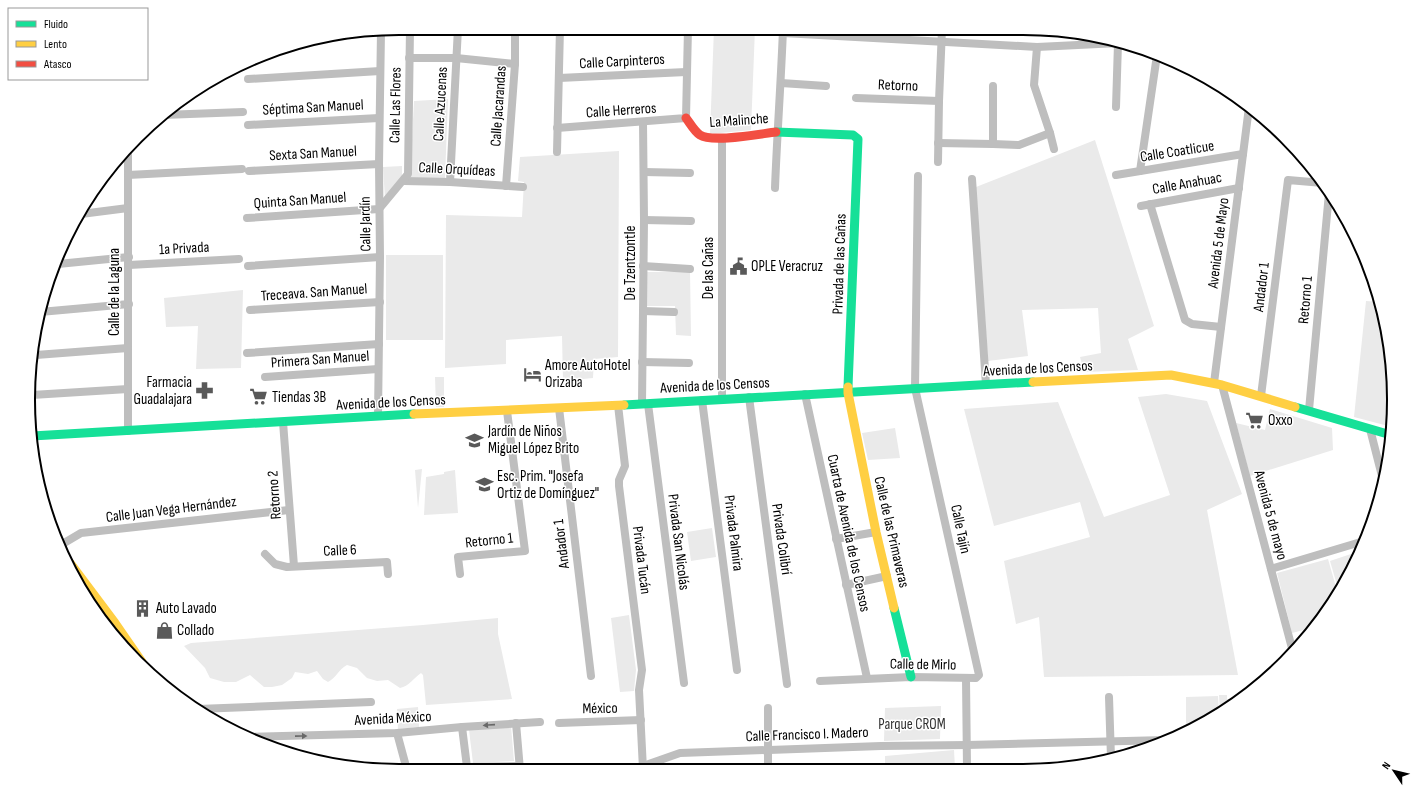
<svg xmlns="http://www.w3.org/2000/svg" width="1422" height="799" viewBox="0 0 1422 799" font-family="'Sofia Sans Condensed',sans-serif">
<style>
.green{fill:#eaeaea}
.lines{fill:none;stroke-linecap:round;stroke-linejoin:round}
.street{stroke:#bebebe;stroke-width:8}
.fast{stroke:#16e098;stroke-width:9}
.slow{stroke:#ffcf43;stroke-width:9}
.jam{stroke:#f24e42;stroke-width:9}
.oneway{fill:#686868}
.labels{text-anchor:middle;stroke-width:3;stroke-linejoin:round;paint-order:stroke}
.street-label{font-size:15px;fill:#000;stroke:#fff}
.poi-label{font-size:15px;fill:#000;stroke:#fff;text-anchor:start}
.park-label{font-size:15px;fill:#303030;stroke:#fff}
.rim{fill:none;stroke:#000;stroke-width:2}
</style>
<rect width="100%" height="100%" fill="#fff"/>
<g class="green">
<polygon points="714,28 755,28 751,130 710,134"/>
<polygon points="448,99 445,178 410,179 414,101"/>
<polygon points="1095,140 1154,326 1128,339 1138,370 1084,372 1080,357 1101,353 1098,308 1022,310 1028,356 988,361 976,187"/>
<polygon points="619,151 618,357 594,359 593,378 563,381 562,336 506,340 506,364 445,368 446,215 522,217 524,182 518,181 520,157"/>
<polygon points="402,166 402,176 385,199 383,167"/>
<rect x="386" y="255" width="57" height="85"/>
<polygon points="647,272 690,272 691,336 676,335 675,306 647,306"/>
<polygon points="243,290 241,368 196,369 198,326 166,327 164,298"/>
<polygon points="1366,301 1381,302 1381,304 1393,375 1392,427 1354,417"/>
<polygon points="435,377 444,377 444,407 436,407"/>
<polygon points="1166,394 1207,401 1242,494 1207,510 1238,675 1044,677 1039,617 1016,624 1004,561 1090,537 1080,502 994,526 964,409 1058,402 1104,517 1170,495 1138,397"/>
<polygon points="1270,409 1332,428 1333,450 1250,476 1236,423 1265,430"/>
<polygon points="895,428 900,458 868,460 862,433"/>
<polygon points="422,469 418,508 415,470"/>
<polygon points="455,470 458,513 424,515 426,477 444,474 444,472"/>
<polygon points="712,528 716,557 691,561 687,532"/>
<polygon points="1360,551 1344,585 1339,592 1330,561"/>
<polygon points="1328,559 1338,594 1311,628 1292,633 1277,573"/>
<polygon points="629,615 636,670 634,691 620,692 611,618"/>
<path d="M 498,618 L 498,634 L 512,699 L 426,705 L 423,675 L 421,673 C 413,679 409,686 400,688 L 388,680 L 377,681 L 367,678 L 357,668 L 347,665 C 339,669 336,678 328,682 L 323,679 L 317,671 L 308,674 L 295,672 L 292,678 L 282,685 L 272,687 L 264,687 L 250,675 L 236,682 L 224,682 L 210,678 L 205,668 L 184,646 L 191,643 L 423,625 Z"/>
<polygon points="1219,695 1227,695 1227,699 1233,699 1233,705 1220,713"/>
<polygon points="1218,696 1219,713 1186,730 1186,697"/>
<polygon points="941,706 940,739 884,741 885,708"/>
<polygon points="418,707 419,727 398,729 397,709"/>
<polygon points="511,726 514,761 473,763 469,730"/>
<polygon points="954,750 955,768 885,768 885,756"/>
</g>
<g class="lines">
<g class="street">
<polyline points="560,31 600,28"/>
<polyline points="783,33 1037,47 1119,43"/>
<polyline points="409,58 456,58 515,64"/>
<polyline points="559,78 686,72"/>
<polyline points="248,79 380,71"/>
<polyline points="781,83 826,86"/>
<polyline points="856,98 939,101"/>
<polyline points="1116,107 1118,43"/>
<polyline points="163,115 243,112"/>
<polyline points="248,125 379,118"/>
<polyline points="557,128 686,118 688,28"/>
<polyline points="1050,133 1054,149"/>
<polyline points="938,143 993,144 993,86"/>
<polyline points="993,144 1019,145 1050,133 1034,85 1037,47"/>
<polyline points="557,152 560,28"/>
<polyline points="128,153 128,431"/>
<polyline points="938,162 939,101 942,29"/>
<polyline points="249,171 379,164"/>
<polyline points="1140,171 1157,55"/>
<polyline points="644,172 690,173"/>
<polyline points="128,175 242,169"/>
<polyline points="1116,175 1243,154"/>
<polyline points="972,179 986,385"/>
<polyline points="404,181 450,182 523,187"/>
<polyline points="450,182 458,28"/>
<polyline points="506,186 515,64 515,28"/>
<path d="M 775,188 C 777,135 781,82 783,29"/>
<polyline points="1150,204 1185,320 1192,324 1221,327"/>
<polyline points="1141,206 1239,188"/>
<polyline points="81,214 128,208"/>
<polyline points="247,218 379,209 408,174 410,28"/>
<polyline points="644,220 691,221"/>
<polyline points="58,264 129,257"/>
<polyline points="129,265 239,259"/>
<polyline points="248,266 380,257"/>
<polyline points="643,266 690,269"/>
<polyline points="250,310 380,302"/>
<polyline points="643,311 674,312"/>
<polyline points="40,312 129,304"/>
<polyline points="247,353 379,344"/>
<polyline points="36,355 128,348"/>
<polyline points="642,362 689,363"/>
<polyline points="265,377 378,369"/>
<polyline points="1214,383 1249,107"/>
<polyline points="1222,385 1293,652"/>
<polyline points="805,394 867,678"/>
<polyline points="32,395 128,389"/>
<polyline points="1261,396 1288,180 1323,183"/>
<polyline points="749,397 787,684"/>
<polyline points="722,399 722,138"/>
<polyline points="702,400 737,670"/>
<polyline points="642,404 644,220 643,122"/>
<polyline points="648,404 684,683"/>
<polyline points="618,405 625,466 619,480 619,486 642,670 639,690 643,769"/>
<polyline points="559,408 591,676"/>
<polyline points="1309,410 1329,193"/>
<polyline points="378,416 380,257 379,164 381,31"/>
<polyline points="283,422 294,566"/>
<polyline points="1370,429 1383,480"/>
<polyline points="836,539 876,532"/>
<polyline points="59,546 81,533 289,510"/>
<polyline points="265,554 275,564 287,567 387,562 388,574"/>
<polyline points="1271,569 1364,541"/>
<polyline points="460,574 458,557 525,551 507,411"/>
<polyline points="846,585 887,576"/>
<polyline points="966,679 967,768"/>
<polyline points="820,681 911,677 976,678 979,675 915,388 918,176"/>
<polyline points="1109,697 1111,758"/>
<polyline points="768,708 768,769"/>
<polyline points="198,709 371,702"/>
<polyline points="516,723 520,770"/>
<polyline points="559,723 641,720"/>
<polyline points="462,727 467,767"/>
<polyline points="397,733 407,770"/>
<polyline points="248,737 397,733 462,727 540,722"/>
<polyline points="643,766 680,753 881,746 967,745 1166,740"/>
<polyline points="453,770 467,767 520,766"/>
</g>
<g class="fast">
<polyline points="776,132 853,135 858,139 848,387"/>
<polyline points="624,405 1033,382"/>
<polyline points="1295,407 1391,435"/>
<polyline points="32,436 414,414"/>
<polyline points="894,608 911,677"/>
</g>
<g class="slow">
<polyline points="1033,382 1171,375 1222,385 1295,407"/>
<polyline points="848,387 848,393 876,532 894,608"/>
<polyline points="414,414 624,405"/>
<polyline points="70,563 115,623 142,662"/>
</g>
<path class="jam" d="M 686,118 C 690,123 694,131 700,135 C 712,143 759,134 776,132"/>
</g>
<defs><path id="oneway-solid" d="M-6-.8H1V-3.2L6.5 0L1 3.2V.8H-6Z"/></defs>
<g class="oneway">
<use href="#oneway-solid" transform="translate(489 725) rotate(176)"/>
<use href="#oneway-solid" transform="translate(301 736) rotate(-1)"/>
</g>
<defs>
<symbol id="civic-bare" viewBox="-9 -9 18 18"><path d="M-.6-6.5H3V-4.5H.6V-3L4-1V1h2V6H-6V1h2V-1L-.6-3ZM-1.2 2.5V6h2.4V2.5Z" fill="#595959" stroke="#fff" stroke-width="2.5" paint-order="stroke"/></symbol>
<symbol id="hotel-bare" viewBox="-9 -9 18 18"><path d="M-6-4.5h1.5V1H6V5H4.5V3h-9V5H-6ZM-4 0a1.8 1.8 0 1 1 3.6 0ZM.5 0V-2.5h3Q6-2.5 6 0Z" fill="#595959" stroke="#fff" stroke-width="2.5" paint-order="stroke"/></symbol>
<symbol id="pharmacy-bare" viewBox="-9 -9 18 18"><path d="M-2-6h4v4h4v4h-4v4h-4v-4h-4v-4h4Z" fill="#595959" stroke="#fff" stroke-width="2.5" paint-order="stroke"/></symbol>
<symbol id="supermarket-bare" viewBox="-9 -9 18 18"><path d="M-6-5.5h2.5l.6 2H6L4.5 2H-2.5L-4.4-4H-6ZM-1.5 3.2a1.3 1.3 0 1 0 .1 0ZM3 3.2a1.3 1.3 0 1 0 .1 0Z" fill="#595959" stroke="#fff" stroke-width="2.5" paint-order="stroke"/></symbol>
<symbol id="school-bare" viewBox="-9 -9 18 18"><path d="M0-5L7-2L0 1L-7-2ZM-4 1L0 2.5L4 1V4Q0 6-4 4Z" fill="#595959" stroke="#fff" stroke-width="2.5" paint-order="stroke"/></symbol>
<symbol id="building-bare" viewBox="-9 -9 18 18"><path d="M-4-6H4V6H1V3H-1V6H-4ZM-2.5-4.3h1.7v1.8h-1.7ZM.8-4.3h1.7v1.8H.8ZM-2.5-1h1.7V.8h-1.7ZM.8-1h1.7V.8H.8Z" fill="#595959" stroke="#fff" stroke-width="2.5" paint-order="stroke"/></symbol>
<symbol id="shop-bare" viewBox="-9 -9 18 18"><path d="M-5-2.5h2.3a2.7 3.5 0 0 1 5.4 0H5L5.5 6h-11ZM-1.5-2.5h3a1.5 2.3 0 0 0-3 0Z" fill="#595959" stroke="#fff" stroke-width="2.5" paint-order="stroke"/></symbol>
</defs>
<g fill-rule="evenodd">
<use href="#civic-bare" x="726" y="254" width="25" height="25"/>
<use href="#hotel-bare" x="520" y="362" width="25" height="25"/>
<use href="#pharmacy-bare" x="192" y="378" width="25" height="25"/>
<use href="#supermarket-bare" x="246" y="384" width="25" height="25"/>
<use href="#supermarket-bare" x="1242" y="408" width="25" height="25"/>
<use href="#school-bare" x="462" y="428" width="25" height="25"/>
<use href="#school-bare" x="472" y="472" width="25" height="25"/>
<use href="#building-bare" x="130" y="596" width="25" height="25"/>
<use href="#shop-bare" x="152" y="618" width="25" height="25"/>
</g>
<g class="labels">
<g class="street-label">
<text transform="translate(622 61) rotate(-3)" y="5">Calle Carpinteros</text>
<text transform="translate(898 85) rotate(2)" y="5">Retorno</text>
<text transform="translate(440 104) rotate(-87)" y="5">Calle Azucenas</text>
<text transform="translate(395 105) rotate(-89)" y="5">Calle Las Flores</text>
<text transform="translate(498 106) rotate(-86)" y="5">Calle Jacarandas</text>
<text transform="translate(313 107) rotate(-3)" y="5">Séptima San Manuel</text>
<text transform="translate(621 110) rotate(-4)" y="5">Calle Herreros</text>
<text transform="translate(739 120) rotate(-4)" y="5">La Malinche</text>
<text transform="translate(1177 151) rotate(-9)" y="5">Calle Coatlicue</text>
<text transform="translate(313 153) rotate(-3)" y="5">Sexta San Manuel</text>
<text transform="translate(457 169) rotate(3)" y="5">Calle Orquídeas</text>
<text transform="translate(1187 183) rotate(-10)" y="5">Calle Anahuac</text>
<text transform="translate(300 200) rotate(-4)" y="5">Quinta San Manuel</text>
<text transform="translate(365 224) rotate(-91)" y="5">Calle Jardín</text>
<text transform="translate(1218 243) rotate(-83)" y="5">Avenida 5 de Mayo</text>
<text transform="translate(184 248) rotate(-3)" y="5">1a Privada</text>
<text transform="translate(630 263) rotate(-90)" y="5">De Tzentzontle</text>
<text transform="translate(839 264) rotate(-88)" y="5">Privada de las Cañas</text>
<text transform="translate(708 268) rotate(-90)" y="5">De las Cañas</text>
<text transform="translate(1261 287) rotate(-83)" y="5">Andador 1</text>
<text transform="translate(114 292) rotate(-90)" y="5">Calle de la Laguna</text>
<text transform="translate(314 292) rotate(-4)" y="5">Treceava. San Manuel</text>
<text transform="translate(1305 300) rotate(-85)" y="5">Retorno 1</text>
<text transform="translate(320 359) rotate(-4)" y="5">Primera San Manuel</text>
<text transform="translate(1038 368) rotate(-3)" y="5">Avenida de los Censos</text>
<text transform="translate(715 385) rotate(-3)" y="5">Avenida de los Censos</text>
<text transform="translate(391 402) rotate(-3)" y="5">Avenida de los Censos</text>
<text transform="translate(274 495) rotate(-94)" y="5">Retorno 2</text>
<text transform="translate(171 509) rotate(-7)" y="5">Calle Juan Vega Hernández</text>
<text transform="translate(1271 515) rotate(75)" y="5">Avenida 5 de mayo</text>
<text transform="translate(961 529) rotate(78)" y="5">Calle Tajín</text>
<text transform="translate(892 532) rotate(77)" y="5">Calle de las Primaveras</text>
<text transform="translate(734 533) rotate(83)" y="5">Privada Palmira</text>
<text transform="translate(849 533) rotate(78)" y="5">Cuarta de Avenida de los Censos</text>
<text transform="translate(782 539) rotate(82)" y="5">Privada Colibrí</text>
<text transform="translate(489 540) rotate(-6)" y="5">Retorno 1</text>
<text transform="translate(679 542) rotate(83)" y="5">Privada San Nicolás</text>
<text transform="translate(561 544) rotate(-97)" y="5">Andador 1</text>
<text transform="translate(340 550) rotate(-3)" y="5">Calle 6</text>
<text transform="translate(642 560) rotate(83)" y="5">Privada Tucán</text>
<text transform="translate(923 664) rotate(1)" y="5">Calle de Mirlo</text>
<text transform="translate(600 708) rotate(-1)" y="5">México</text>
<text transform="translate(393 718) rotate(-3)" y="5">Avenida México</text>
<text transform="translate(807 734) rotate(-2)" y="5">Calle Francisco I. Madero</text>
</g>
<g class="poi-label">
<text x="751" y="271">OPLE Veracruz</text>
<text x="545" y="370">Amore AutoHotel<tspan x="545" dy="17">Orizaba</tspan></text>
<text x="192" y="387" text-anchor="end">Farmacia<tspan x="192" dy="17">Guadalajara</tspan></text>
<text x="272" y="402">Tiendas 3B</text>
<text x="1268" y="425">Oxxo</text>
<text x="488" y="436">Jardín de Niños<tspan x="488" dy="17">Miguel López Brito</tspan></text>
<text x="497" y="481">Esc. Prim. "Josefa<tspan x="497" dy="17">Ortiz de Domínguez"</tspan></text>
<text x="156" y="613">Auto Lavado</text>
<text x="177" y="635">Collado</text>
</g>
<g class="park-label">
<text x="912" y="729">Parque CROM</text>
</g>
</g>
<path d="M0 0H1422V799H0ZM399 35H1023A364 364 0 0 1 1387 399V400A364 364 0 0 1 1023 764H399A364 364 0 0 1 35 400V399A364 364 0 0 1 399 35Z" fill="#fff" fill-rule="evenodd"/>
<path class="rim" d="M399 35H1023A364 364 0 0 1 1387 399V400A364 364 0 0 1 1023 764H399A364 364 0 0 1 35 400V399A364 364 0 0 1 399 35Z"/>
<rect x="8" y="8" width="140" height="72" fill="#ffffff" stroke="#999999"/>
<rect x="16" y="21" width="20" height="6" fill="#16e098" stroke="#999999"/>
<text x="44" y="28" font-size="12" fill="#000000">Fluido</text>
<rect x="16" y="41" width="20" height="6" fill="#ffcf43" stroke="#999999"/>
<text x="44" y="48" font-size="12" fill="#000000">Lento</text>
<rect x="16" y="61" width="20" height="6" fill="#f24e42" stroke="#999999"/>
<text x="44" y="68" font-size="12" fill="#000000">Atasco</text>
<g transform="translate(1394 771) rotate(305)" stroke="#ffffff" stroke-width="3" paint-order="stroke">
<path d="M0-3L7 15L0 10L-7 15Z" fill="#000000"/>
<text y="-6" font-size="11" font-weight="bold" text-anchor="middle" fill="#000000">N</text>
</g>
</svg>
